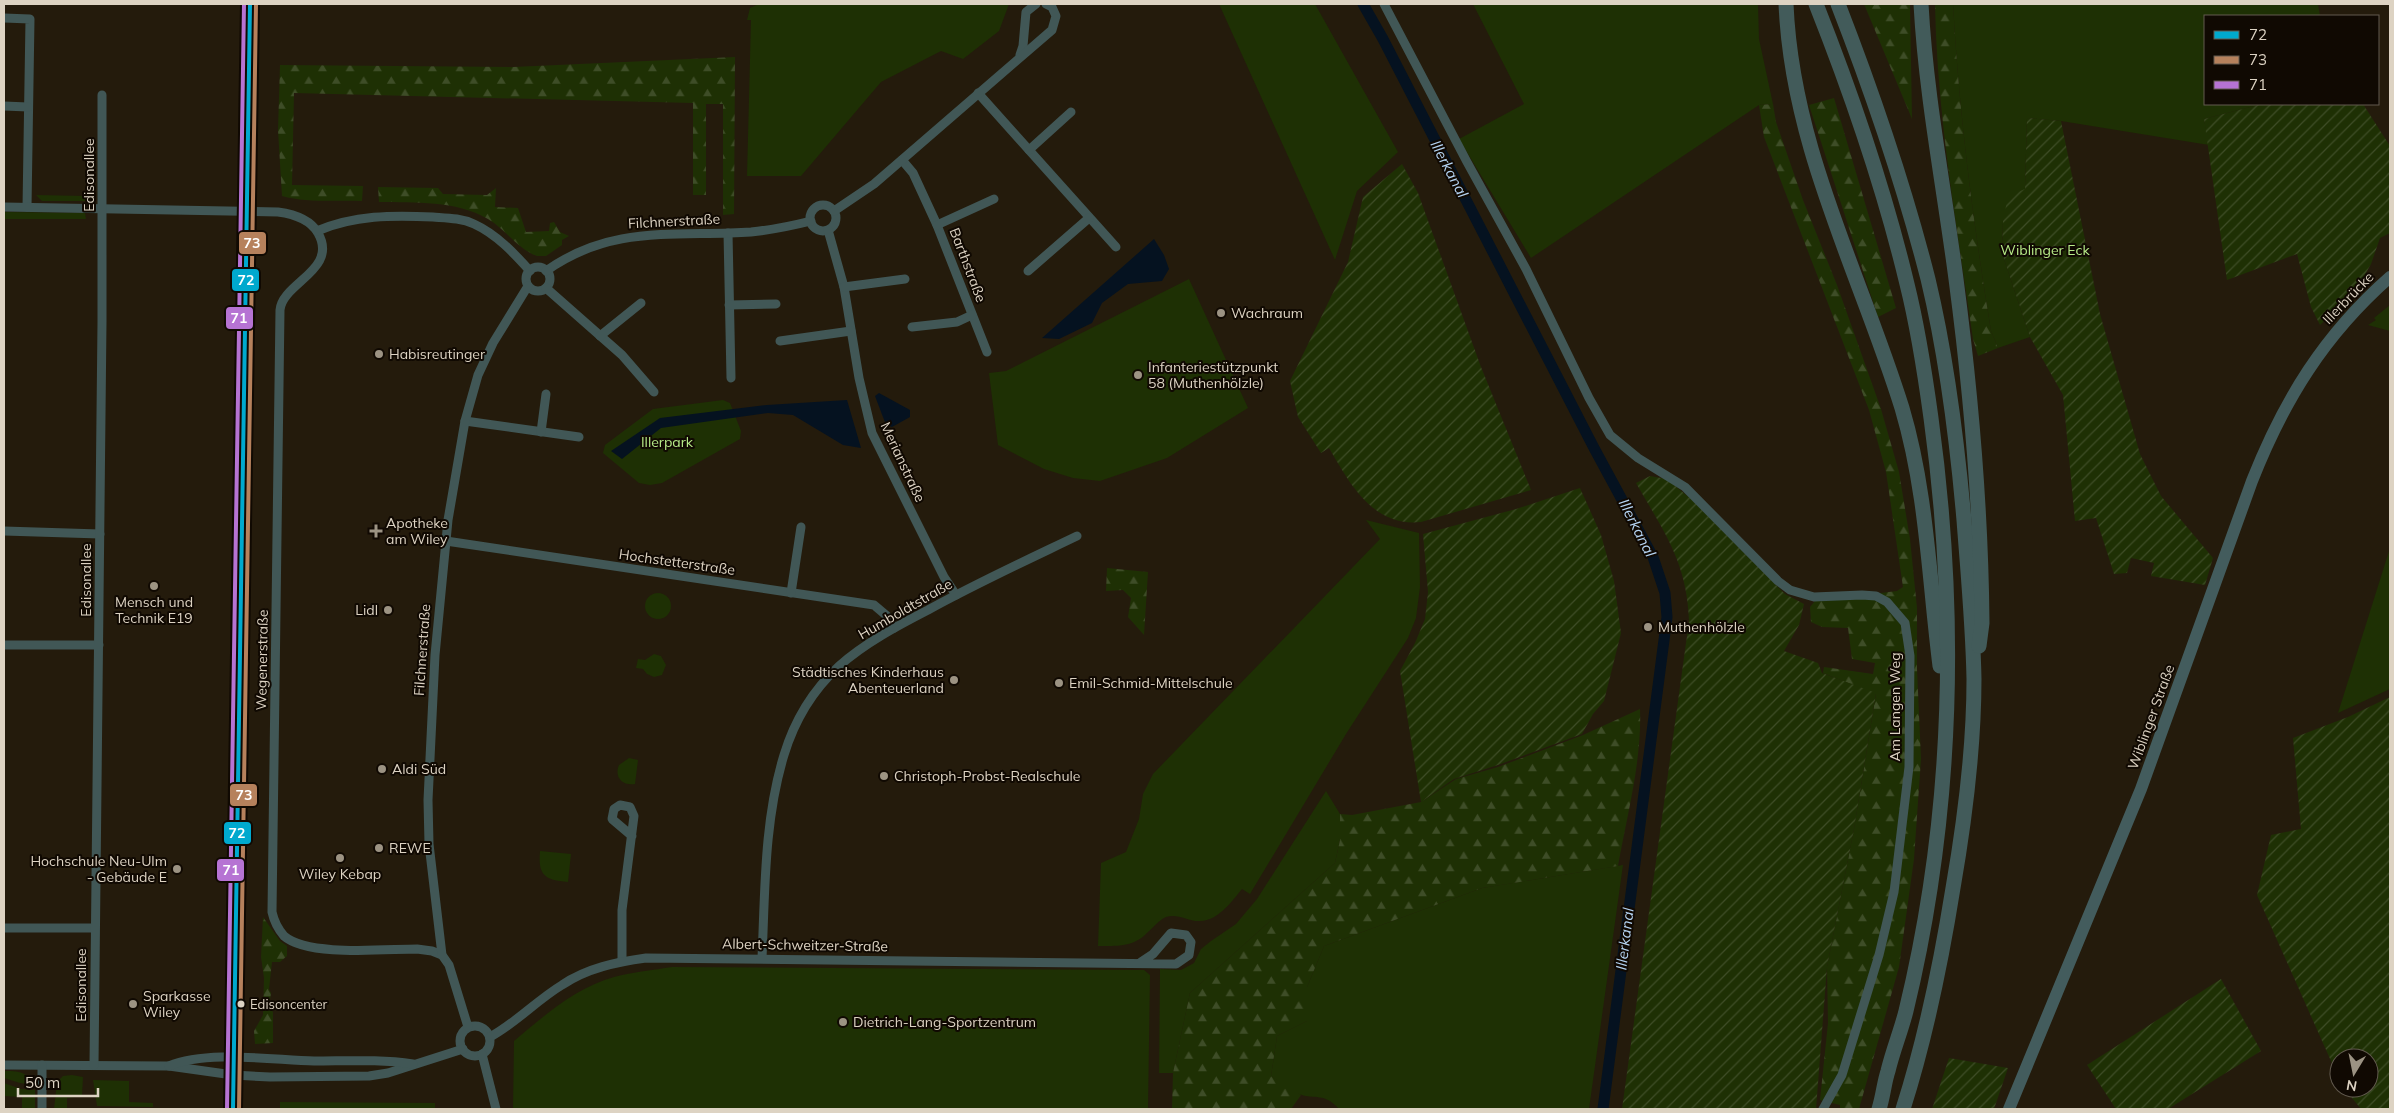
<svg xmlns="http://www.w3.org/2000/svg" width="2394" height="1113" viewBox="0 0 2394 1113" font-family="Mulish,sans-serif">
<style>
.green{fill:#1e3004}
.forest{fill:url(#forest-firs)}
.garden{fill:url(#garden-furrows)}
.water{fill:#051220}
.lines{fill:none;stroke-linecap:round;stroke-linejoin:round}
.canal{stroke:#051220;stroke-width:11}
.minor{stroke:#415756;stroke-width:9}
.secondary{stroke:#435c5d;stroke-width:12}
.trunk{stroke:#425b5a;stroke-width:15}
.bus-1-casing{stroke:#100902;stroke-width:8}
.bus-2-casing{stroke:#100902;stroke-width:8}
.bus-3-casing{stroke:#100902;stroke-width:8}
.bus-1{stroke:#00a9ce;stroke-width:4}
.bus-2{stroke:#b6815c;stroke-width:4}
.bus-3{stroke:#b673d3;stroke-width:4}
.poi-dot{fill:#9c9383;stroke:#100902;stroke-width:2}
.bus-dot{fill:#ddd3c3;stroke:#100902;stroke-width:2}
.labels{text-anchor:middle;stroke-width:4;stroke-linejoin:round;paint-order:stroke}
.bus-label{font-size:13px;fill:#ddd3c3;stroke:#100902;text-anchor:start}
.street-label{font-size:14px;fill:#ddd3c3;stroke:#100902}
.park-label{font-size:14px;fill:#b7eb88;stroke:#100902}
.poi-label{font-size:14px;fill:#ddd3c3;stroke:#100902;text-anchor:start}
.water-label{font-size:15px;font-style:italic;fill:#b5d4f3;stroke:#100902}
.line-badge{stroke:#100902;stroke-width:2}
.badge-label{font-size:14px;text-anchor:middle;font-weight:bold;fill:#fff}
</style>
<defs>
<pattern id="forest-firs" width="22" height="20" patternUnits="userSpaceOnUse" patternTransform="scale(1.25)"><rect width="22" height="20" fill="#1e3004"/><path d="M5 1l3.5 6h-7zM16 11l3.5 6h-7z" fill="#3e4d27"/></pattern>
<pattern id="garden-furrows" width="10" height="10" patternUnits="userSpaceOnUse" patternTransform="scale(1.25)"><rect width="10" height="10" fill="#1e3004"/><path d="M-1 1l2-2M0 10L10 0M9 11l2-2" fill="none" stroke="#3e4d27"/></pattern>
</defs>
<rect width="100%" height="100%" fill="#241b0c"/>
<g class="green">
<polygon points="759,4 1009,4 999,31 963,59 941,51 881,82 801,176 747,176 751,20 747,20 750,8"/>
<polygon points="1219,4 1315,4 1398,152 1357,191 1335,260"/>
<polygon points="1473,4 1758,4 1759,39 1773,104 1759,105 1531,258 1459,139 1524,104"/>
<path d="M 1953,4 L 2318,4 L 2320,16 L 2205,16 L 2205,104 L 2262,104 L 2204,119 L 2209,145 L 2061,121 L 2027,118 L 2025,189 L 2003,221 L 2002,253 L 2030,337 L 1998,348 L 1991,331 C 1973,222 1959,114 1953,4 Z"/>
<polygon points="36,195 86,196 86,201 42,201"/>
<polygon points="4,212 85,213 86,219 4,219"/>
<polygon points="1189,279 1248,408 1167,458 1100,481 1073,478 1044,469 998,445 989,373 1006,371"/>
<polygon points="2390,305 2390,331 2368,325 2376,320 2374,318"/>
<polygon points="723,400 730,403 741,431 740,439 662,483 650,485 639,483 603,453 605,445 653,409"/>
<path d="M 1366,520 L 1419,533 L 1420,587 L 1416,618 L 1408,638 L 1346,734 L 1250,894 L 1242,889 C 1232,901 1218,921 1200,921 C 1189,922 1178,913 1166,917 C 1159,920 1154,927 1148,932 C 1134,947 1119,946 1098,946 L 1101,863 L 1126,852 L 1139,819 L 1143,794 L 1153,774 L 1380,539 Z"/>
<polygon points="2390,548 2390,689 2338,713"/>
<circle cx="658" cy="606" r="13"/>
<polygon points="654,654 661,656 666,665 662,675 654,677 647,674 643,669 636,668 638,659 645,660"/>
<path d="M 629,758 L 638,760 L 635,784 C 622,786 614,777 619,765 Z"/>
<polygon points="1326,791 1340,814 1340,840 1335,863 1190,993 1173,1073 1159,1073 1160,969 1181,970 1194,963 1201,949 1211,941 1236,924 1257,899"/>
<path d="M 540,851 L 571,854 L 568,882 C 544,880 538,875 540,851 Z"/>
<path d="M 1623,865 L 1589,1109 L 1339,1109 C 1324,1092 1315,1100 1299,1094 C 1288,1090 1280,1082 1271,1076 L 1277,1036 L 1307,1021 L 1307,987 L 1324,946 L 1482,888 Z"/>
<path d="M 672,967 L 1144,970 L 1150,975 L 1148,1109 L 513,1109 L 514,1041 C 545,1015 575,988 614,977 C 633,972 653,970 672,967 Z"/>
<path d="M 4,1071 C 17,1071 28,1071 33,1085 L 20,1083 L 4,1078 Z"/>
<polygon points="72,1075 83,1077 82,1096 67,1098 67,1109 54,1109 57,1082 63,1076"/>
<polygon points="93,1080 129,1081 129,1102 153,1103 153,1107 97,1106"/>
<polygon points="4,1083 21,1089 35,1090 35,1109 22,1109 22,1097 4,1096"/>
<polygon points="280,1102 435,1103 435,1109 280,1109"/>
</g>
<g class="forest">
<polygon points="1864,4 1910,4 1912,119"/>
<path d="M 1935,4 L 1953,4 C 1959,114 1973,222 1991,331 L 1998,348 L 1978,356 L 1973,339 C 1957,228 1937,116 1935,4 Z"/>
<path d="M 735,57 L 734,214 L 723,215 L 723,104 L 706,104 L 706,195 L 693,195 L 693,103 L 294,93 L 292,185 L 363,186 L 362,201 C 336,200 307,203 282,196 L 278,130 L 280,65 L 513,67 Z"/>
<polygon points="1834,98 1896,308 1878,317 1809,105"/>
<polygon points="1773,104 1776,122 1803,200 1837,285 1881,409 1899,472 1910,539 1917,608 1917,669 1921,759 1914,859 1899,967 1859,1109 1840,1109 1840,1105 1820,1100 1828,1023 1827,967 1854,829 1876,694 1823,673 1824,667 1873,674 1875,663 1852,659 1848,628 1822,627 1811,622 1810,607 1815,601 1897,591 1903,587 1886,472 1869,410 1764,137 1759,105"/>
<path d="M 378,187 L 438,188 L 443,194 L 487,195 L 496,188 L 495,207 L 518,208 L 526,232 L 549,231 L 550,223 L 554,222 L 560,232 L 569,236 L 562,240 L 562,245 L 546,256 L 537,256 C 518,249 505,229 488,219 C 455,200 416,203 379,202 Z"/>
<polygon points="1107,568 1148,572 1144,635 1128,617 1131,598 1123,590 1106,591"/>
<path d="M 1640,709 C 1642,761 1627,815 1618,866 L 1482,888 L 1324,946 L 1307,987 L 1307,1021 L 1277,1036 L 1271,1076 L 1301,1095 L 1291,1109 L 1172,1109 L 1173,1073 L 1190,993 L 1335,863 L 1340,840 L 1340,814 L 1352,815 L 1421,802 L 1456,779 L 1498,767 L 1583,735 Z"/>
<polygon points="263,917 280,941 287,946 287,956 280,962 272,962 269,989 271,993 269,1007 273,1012 273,1043 255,1044 254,1031 263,1015 264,978 261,957"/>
</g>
<g class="garden">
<polygon points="2262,104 2363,104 2390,146 2390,233 2380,238 2371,264 2355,292 2320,325 2311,307 2297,254 2227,280 2204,119"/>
<polygon points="2027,118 2061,121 2100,314 2140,454 2161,496 2213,558 2205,585 2151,576 2154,563 2131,558 2127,573 2114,574 2096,518 2075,521 2063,395 2030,337 2002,253 2003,221 2008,196 2025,189"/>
<path d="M 1402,164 L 1418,193 L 1481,367 L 1531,490 L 1421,522 C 1373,527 1350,484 1329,448 L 1321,453 L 1298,417 L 1290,381 L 1348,262 L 1363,197 Z"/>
<path d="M 1650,476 L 1667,479 L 1692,500 L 1785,594 L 1804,604 L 1799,625 L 1784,651 L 1818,663 L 1822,673 L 1876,693 L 1854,829 L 1827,967 L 1816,1109 L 1622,1109 L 1689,621 C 1687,562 1664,532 1636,483 Z"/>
<polygon points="1580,488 1601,535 1614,581 1621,633 1604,701 1593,714 1582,734 1498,765 1454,779 1421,802 1400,671 1415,643 1425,619 1428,592 1423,534 1516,509"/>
<polygon points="2390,697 2390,1109 2361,1109 2344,1088 2369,1088 2369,1058 2339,1058 2339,1079 2257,895 2271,835 2301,829 2293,738 2348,717"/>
<polygon points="2221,979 2261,1051 2168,1109 2116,1109 2087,1065"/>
<polygon points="1949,1058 2008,1068 1994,1109 1932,1109"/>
</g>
<g class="water">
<polygon points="1154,239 1164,255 1169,269 1162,281 1128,284 1102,303 1092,323 1059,339 1042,338"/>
<polygon points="879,393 910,410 910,417 892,427 886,425 875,396"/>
<polygon points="847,400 861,448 843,445 793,415 768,413 661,428 622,459 611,451 660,418 767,405"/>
</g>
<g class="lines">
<polyline class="canal" points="1363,4 1383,39 1594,448 1653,557 1665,593 1667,617 1603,1109"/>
<g class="minor">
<polyline points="1384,4 1467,162 1526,269 1589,398 1610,435 1638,458 1685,487 1778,581 1790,590 1814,597 1862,595 1876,596 1887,602 1905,623 1910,656 1909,767 1894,892 1879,955 1842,1075 1823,1109"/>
<polyline points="4,18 30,19 27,207"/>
<polyline points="1020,55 1023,46 1026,12 1036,4"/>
<polyline points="978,93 1116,247"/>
<polyline points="4,106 28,107"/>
<polyline points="1029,150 1071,112"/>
<polyline points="902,160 913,173 937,225 987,352"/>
<circle cx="823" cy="218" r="13"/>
<path d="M 4,207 L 278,212 C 293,214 310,219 318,233 C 339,270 282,283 280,310 L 272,912 C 274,921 278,929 284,936 C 308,957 385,949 417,949 L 432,951 L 442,955"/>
<polyline points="834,211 874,184 1052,30 1056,16 1052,7 1046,4"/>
<polyline points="937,225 994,199"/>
<polyline points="828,230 844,287 859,378 872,433 944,577 956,595"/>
<path d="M 317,231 C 354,215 393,215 433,217 C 447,218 461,218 474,224 C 496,234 514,253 530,271"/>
<polyline points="728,233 731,378"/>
<circle cx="538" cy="279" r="12"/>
<path d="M 546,271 C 612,224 675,237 751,232 C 771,230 791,226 811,221"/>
<polyline points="1028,271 1089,218"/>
<polyline points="844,287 905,279"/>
<polyline points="546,288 622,355 654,392"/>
<polyline points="729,305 776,304"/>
<polyline points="912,327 957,322 972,315"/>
<polyline points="600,336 641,303"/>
<polyline points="780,341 851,331"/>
<polyline points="465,421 579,437"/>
<polyline points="541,432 546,394"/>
<polyline points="4,531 100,534"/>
<polyline points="446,541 874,605 887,616 894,628"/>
<polyline points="791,593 801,527"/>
<polyline points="4,645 99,645"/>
<polyline points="4,928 95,928"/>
<path d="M 762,958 C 765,892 764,820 784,755 C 794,722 813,690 839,666 C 865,643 897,626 928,610 C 977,583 1027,560 1077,536"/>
<polyline points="622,961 622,910 634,816 630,807 620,805 614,809 612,819 632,836"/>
<circle cx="475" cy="1041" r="15"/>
<polyline points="468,1027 449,965 442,955 429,844 428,800 435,655 448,520 465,421 478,375 493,343 528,286"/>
<path d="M 490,1037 C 516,1023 537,1000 562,985 C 587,968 617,962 646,958 L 1176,964 L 1189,955 L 1191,942 L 1186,935 L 1171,933 L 1153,954 L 1141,962"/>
<polyline points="482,1054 496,1109"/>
<polyline points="4,1065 169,1066 233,1075 270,1077 369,1076 388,1073 463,1049"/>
<polyline points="94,1065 102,322 102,95"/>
<path d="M 169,1066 C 207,1050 273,1060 314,1061 C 347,1061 380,1059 413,1064"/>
<polyline points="42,1109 42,1065"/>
</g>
<g class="secondary">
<polyline points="233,1109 250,4"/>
<path d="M 2009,1109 L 2141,789 L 2252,481 C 2284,400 2324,335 2390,277"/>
</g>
<g class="trunk">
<path d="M 1786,4 C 1792,148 1860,273 1902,408 C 1927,492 1929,580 1940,666"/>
<path d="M 1816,4 C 1852,95 1884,188 1907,284 C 1918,328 1925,374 1931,418 C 1958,615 1953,817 1906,1011 C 1901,1031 1893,1050 1888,1071 C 1884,1083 1883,1097 1879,1109"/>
<path d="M 1838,4 C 1873,94 1904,185 1928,279 C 1947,358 1957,440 1964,520 C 1968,573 1973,626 1974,679 C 1974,749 1965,819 1953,888 C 1941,963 1926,1037 1903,1109"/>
<path d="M 1921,4 C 1926,96 1944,187 1956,279 C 1971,393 1981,507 1982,623 L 1979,646"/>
</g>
<defs>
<polyline id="bus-1" points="233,1109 250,4"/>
<polyline id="bus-2" points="239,1109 256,4"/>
<polyline id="bus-3" points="227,1109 244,4"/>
</defs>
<use href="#bus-1" class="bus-1-casing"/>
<use href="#bus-2" class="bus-2-casing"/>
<use href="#bus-3" class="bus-3-casing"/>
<use href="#bus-1" class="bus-1"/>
<use href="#bus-2" class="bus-2"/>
<use href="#bus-3" class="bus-3"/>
</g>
<g class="poi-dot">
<circle cx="1221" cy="313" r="5"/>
<circle cx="379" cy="354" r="5"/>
<circle cx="1138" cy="375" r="5"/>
<path d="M373.5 523.5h5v5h5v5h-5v5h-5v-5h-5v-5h5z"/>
<circle cx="154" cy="586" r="5"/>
<circle cx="388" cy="610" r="5"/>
<circle cx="1648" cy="627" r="5"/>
<circle cx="954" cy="680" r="5"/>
<circle cx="1059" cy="683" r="5"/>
<circle cx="382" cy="769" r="5"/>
<circle cx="884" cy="776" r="5"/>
<circle cx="379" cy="848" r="5"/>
<circle cx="340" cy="858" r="5"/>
<circle cx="177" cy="869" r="5"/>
<circle cx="133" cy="1004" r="5"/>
<circle cx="843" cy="1022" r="5"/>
</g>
<circle class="bus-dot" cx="241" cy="1004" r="4.5"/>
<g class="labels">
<g class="bus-label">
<text x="250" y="1009">Edisoncenter</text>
</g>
<g class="street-label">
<text transform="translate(89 175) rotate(-90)" y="5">Edisonallee</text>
<text transform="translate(674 221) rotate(-3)" y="5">Filchnerstraße</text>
<text transform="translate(968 265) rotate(69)" y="5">Barthstraße</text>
<text transform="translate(2348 298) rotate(-46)" y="5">Illerbrücke</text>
<text transform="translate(903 462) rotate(65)" y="5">Merianstraße</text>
<text transform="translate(677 562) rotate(8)" y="5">Hochstetterstraße</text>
<text transform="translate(86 580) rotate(-90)" y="5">Edisonallee</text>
<text transform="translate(905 609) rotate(-30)" y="5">Humboldtstraße</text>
<text transform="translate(422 650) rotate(-86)" y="5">Filchnerstraße</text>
<text transform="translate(262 660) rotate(-89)" y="5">Wegenerstraße</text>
<text transform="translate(1895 707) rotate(-90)" y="5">Am Langen Weg</text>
<text transform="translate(2151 717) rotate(-70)" y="5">Wiblinger Straße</text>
<text transform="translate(805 945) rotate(1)" y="5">Albert-Schweitzer-Straße</text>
<text transform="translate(81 985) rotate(-90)" y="5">Edisonallee</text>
</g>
<g class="park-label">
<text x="2045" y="255">Wiblinger Eck</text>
<text x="667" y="447">Illerpark</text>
</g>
<g class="poi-label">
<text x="1231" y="318">Wachraum</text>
<text x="389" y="359">Habisreutinger</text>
<text x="1148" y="372">Infanteriestützpunkt<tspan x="1148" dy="16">58 (Muthenhölzle)</tspan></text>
<text x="386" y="528">Apotheke<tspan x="386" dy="16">am Wiley</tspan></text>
<text x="154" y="607" text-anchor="middle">Mensch und<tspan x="154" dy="16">Technik E19</tspan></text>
<text x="378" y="615" text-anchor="end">Lidl</text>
<text x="1658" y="632">Muthenhölzle</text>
<text x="944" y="677" text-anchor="end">Städtisches Kinderhaus<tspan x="944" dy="16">Abenteuerland</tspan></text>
<text x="1069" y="688">Emil-Schmid-Mittelschule</text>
<text x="392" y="774">Aldi Süd</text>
<text x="894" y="781">Christoph-Probst-Realschule</text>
<text x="389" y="853">REWE</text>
<text x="167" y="866" text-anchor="end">Hochschule Neu-Ulm<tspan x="167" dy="16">- Gebäude E</tspan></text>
<text x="340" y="879" text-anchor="middle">Wiley Kebap</text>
<text x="143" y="1001">Sparkasse<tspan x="143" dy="16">Wiley</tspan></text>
<text x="853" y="1027">Dietrich-Lang-Sportzentrum</text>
</g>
<g class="water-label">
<text transform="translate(1449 169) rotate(62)" y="5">Illerkanal</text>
<text transform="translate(1637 528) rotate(63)" y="5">Illerkanal</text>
<text transform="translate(1625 939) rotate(-83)" y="5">Illerkanal</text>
</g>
</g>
<g class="line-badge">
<rect x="238" y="231" width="29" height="24" rx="5" fill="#b6815c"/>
<rect x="231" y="268" width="29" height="24" rx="5" fill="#00a9ce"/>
<rect x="225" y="306" width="29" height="24" rx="5" fill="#b673d3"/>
<rect x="229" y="783" width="29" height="24" rx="5" fill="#b6815c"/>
<rect x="223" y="821" width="29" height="24" rx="5" fill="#00a9ce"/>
<rect x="216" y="858" width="29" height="24" rx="5" fill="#b673d3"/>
</g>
<g class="badge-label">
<text x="252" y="248">73</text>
<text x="246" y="285">72</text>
<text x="239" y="323">71</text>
<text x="244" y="800">73</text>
<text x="237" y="838">72</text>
<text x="231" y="875">71</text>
</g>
<rect width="2394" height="1113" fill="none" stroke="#ddd3c3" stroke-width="10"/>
<rect x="2204" y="15" width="175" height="90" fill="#100902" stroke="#625a4f"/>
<rect x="2214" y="31" width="25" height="8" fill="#00a9ce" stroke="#625a4f"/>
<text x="2249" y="40" font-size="15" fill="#ddd3c3">72</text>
<rect x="2214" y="56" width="25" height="8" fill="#b6815c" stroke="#625a4f"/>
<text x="2249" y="65" font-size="15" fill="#ddd3c3">73</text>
<rect x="2214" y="81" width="25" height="8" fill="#b673d3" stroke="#625a4f"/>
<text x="2249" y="90" font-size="15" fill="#ddd3c3">71</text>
<g transform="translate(2354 1073) rotate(190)"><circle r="24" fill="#100902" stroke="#625a4f"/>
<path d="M0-4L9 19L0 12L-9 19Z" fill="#9c9383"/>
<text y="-8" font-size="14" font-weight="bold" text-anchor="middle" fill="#ddd3c3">N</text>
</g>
<path d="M18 1088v8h80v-8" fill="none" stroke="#ddd3c3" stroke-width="2.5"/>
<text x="25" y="1088" font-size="15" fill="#ddd3c3" stroke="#100902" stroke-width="4" paint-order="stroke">50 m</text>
</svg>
